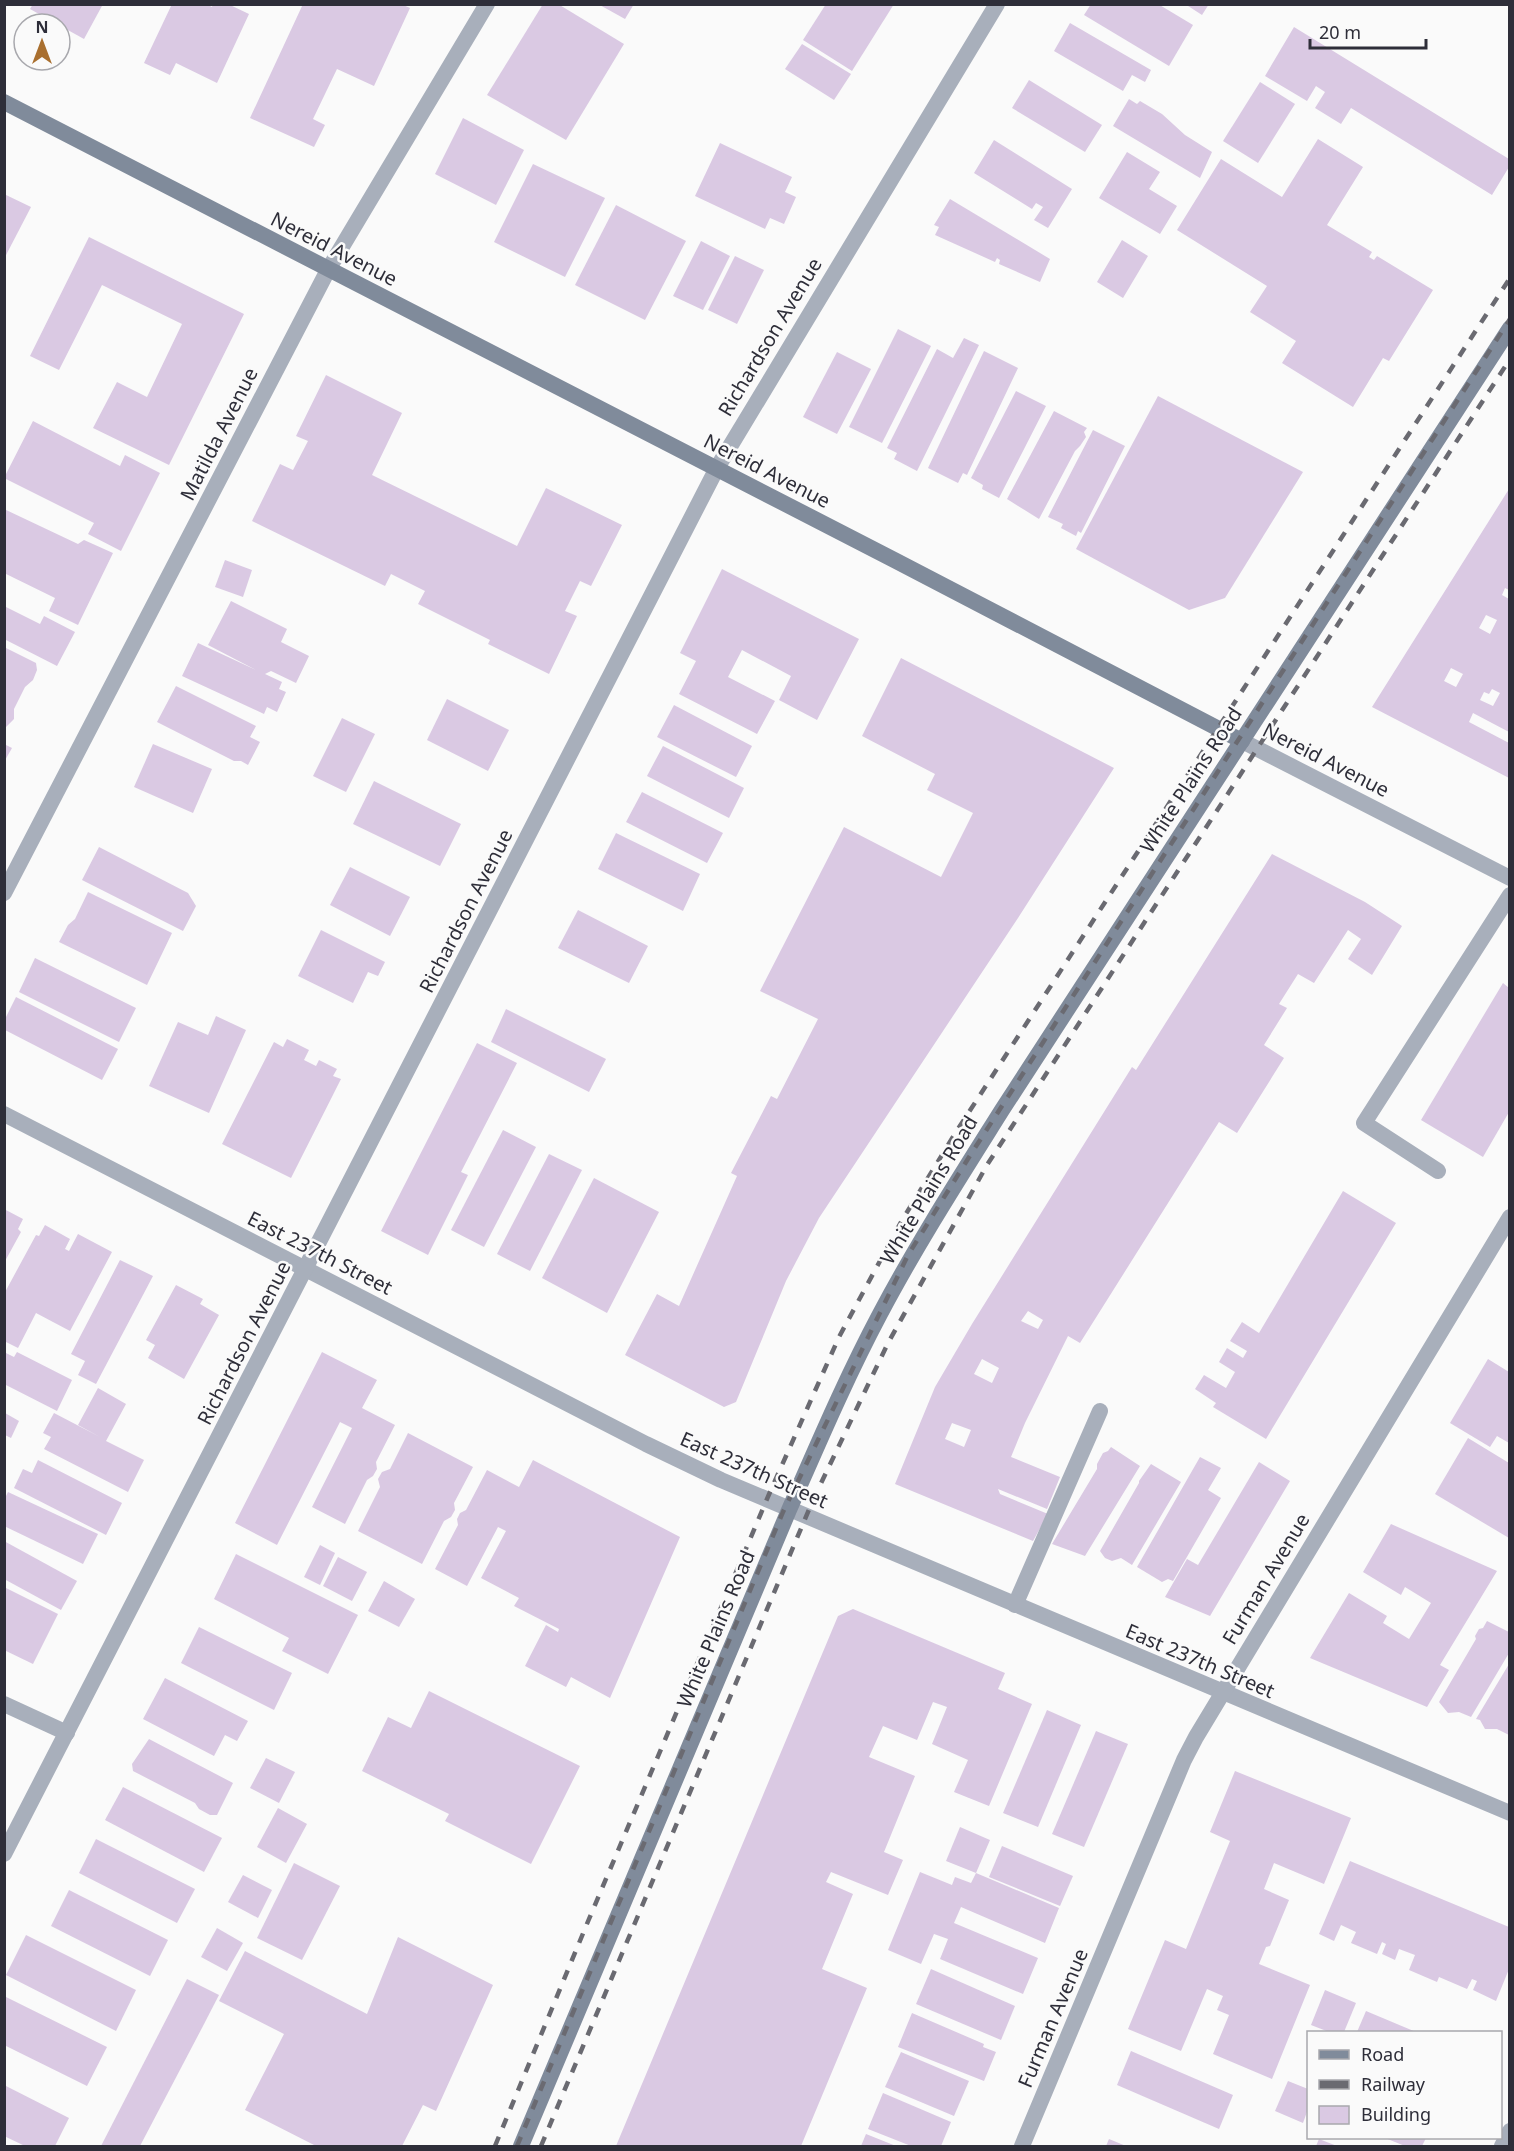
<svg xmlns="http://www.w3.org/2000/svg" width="1514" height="2151" viewBox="0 0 1514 2151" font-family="'Noto Sans',sans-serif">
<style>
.building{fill:#dac9e3;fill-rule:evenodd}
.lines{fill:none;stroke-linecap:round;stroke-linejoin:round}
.service{stroke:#a8afbb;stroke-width:16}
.minor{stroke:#a8afbb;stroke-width:16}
.tertiary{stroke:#a8afbb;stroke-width:16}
.secondary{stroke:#808b9b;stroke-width:16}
.rail{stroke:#6a6a71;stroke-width:4.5;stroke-dasharray:10 10;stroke-linecap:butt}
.labels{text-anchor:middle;stroke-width:5;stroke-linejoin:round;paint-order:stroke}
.street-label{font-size:20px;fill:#2e2e39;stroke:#fafafa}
</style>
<rect width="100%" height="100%" fill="#fafafa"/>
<g class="building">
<polygon points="33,4 103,4 84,39 30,9"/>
<polygon points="172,4 206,4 212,7 213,4 228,4 249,14 217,83 176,63 170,75 144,63"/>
<polygon points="303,4 401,4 410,8 374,86 337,69 313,119 325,125 314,147 250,118"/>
<polygon points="543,4 558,4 624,44 566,140 487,95"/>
<polygon points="598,4 634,4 625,19"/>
<polygon points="826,4 894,4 852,71 803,40"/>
<polygon points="1091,4 1158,4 1193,25 1169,66 1084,15"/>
<polygon points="1185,4 1209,4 1202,15"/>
<polygon points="1070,23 1151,70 1145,82 1132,75 1123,91 1054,51"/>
<polygon points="1294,27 1509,159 1509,167 1492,195 1351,108 1341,124 1315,108 1325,92 1316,86 1307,101 1265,76"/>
<polygon points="802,44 851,74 834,100 785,69"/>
<polygon points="1029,80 1102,125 1085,152 1012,108"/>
<polygon points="1260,82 1295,104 1258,163 1223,141"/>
<polygon points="1129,99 1137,104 1140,101 1162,114 1185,135 1212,152 1200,178 1113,126"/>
<polygon points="463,118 524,150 496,205 435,174"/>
<polygon points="1318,139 1363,167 1327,225 1372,252 1369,257 1374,260 1377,256 1433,290 1389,361 1383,358 1353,407 1282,363 1296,341 1250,312 1267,286 1177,230 1221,159 1282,197"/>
<polygon points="994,140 1072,189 1048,228 1034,220 1043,207 1036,203 1032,209 974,173"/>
<polygon points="720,143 792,177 785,192 796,197 784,224 770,218 765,229 695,196"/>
<polygon points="1127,152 1160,172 1149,189 1177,206 1160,234 1099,198"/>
<polygon points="533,164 605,198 565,277 494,242"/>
<polygon points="4,194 31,207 4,259"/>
<polygon points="950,199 1050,259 1040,282 999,264 1000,260 997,258 995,262 935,235 939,227 934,225"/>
<polygon points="616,205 686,241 645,320 575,285"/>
<polygon points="89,237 244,314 169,465 93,428 117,382 147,397 182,324 102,285 59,370 30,356"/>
<polygon points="1122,240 1148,256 1123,298 1097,282"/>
<polygon points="701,241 730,256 703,310 673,296"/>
<polygon points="735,256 764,270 737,324 708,310"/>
<polygon points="898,329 931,346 882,443 849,427"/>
<polygon points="964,338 979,345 917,471 894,459 897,453 887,448 937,349 953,358"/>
<polygon points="984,351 1018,368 967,475 963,473 958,483 928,468"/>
<polygon points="837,352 871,369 837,434 803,417"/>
<polygon points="326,375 402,413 372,475 517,546 546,488 622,525 591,586 580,581 565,611 577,616 549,674 488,644 490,640 418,604 425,591 391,574 385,586 252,521 280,464 293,470 308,441 296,436"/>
<polygon points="1016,391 1046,406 999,498 982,489 983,485 971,478"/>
<polygon points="1158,396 1303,472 1225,598 1189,610 1076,549"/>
<polygon points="1054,411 1087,428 1084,432 1086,437 1080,446 1075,451 1039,519 1007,499"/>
<polygon points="33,421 120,466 125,455 160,473 121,551 88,534 94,523 4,478"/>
<polygon points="1093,430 1125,446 1081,533 1078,531 1076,536 1061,528 1063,524 1048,517"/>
<path d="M 1509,489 L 1509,590 L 1505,588 L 1502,595 L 1509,599 L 1509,732 L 1473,713 L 1469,722 L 1509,743 L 1509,778 L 1372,707 ZM 1486,615 L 1497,620 L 1490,634 L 1479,628 ZM 1451,668 L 1463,674 L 1456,687 L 1444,681 ZM 1492,689 L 1500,693 L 1493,706 L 1480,700 L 1484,692 L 1489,694 Z"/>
<polygon points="4,509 78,544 84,540 113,553 78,625 49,611 55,598 4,573"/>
<polygon points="225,560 252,570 243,597 215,587"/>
<polygon points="722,569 859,639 817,720 779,700 791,676 742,650 728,677 775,701 757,734 679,694 696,661 680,653"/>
<polygon points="231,601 287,629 281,642 309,656 296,683 271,671 265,674 282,682 279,689 286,692 277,712 267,707 264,714 182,676 198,643 256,670 208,645"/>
<polygon points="4,606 40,624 44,616 75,632 57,666 4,639"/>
<polygon points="4,647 36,663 37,670 33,680 25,687 14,709 14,719 4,729"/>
<polygon points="901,658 1114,768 1018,918 819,1218 786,1281 736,1402 724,1407 625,1355 657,1294 679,1306 737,1176 731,1173 771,1096 777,1099 818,1019 760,991 844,827 941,877 973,813 927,790 935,774 862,736"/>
<polygon points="176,686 256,726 250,737 260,742 248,765 241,761 234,761 157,722"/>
<polygon points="447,699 509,730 488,771 427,740"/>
<polygon points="674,705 752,746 736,777 657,737"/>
<polygon points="342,718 375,734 346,792 313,776"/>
<polygon points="4,744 12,748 4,762"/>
<polygon points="153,744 212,769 193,813 134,787"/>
<polygon points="663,746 744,788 729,818 647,776"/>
<polygon points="374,781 461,824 440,866 353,824"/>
<polygon points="642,792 723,833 707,863 626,822"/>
<polygon points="616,833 700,874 683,911 598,869"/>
<polygon points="99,847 188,893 196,906 183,931 82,880"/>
<path d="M 1272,854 L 1365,902 L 1402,926 L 1372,975 L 1348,959 L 1361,939 L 1348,930 L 1314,983 L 1298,974 L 1279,1004 L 1287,1008 L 1264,1045 L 1284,1058 L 1237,1133 L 1219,1122 L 1080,1343 L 1068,1336 L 1025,1423 L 1011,1457 L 1060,1477 L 1047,1509 L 998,1489 L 1000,1494 L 1048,1514 L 1033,1541 L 895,1484 L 935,1387 L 972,1324 L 1132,1067 L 1136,1070 ZM 1028,1311 L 1043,1320 L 1038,1329 L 1021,1321 ZM 982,1359 L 999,1368 L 992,1383 L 974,1374 ZM 952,1423 L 971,1430 L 964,1447 L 945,1439 Z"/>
<polygon points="350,867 410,897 390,936 330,905"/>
<polygon points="88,892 172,933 147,985 59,942 68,925 75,919"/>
<polygon points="578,910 648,946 629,983 558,948"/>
<polygon points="321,930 385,962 378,976 368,972 353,1003 298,976"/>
<polygon points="35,958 136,1008 119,1042 19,992"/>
<polygon points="1503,983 1509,988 1509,1112 1483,1157 1421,1120"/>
<polygon points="16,997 118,1049 102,1080 5,1030 5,1019"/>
<polygon points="506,1009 606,1059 589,1092 491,1042"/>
<polygon points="216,1016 246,1030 209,1113 149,1086 178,1022 208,1035"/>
<polygon points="287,1039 309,1050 304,1060 316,1066 319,1060 337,1069 333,1076 341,1079 291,1178 222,1144 274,1042 283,1047"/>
<polygon points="477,1043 517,1063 461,1172 468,1175 428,1255 381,1231"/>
<polygon points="503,1130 536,1147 484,1247 451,1230"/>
<polygon points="549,1154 582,1170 530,1271 497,1254"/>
<polygon points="594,1178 659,1212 607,1313 542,1278"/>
<polygon points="1343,1191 1396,1223 1266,1439 1213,1407 1216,1403 1195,1389 1204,1375 1226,1388 1235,1372 1219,1362 1227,1348 1243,1358 1247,1351 1230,1341 1242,1322 1259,1333"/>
<polygon points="4,1209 23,1219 18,1229 21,1232 4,1263"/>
<polygon points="45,1225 70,1239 65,1249 69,1251 78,1234 112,1252 70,1331 36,1313 18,1348 4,1341 4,1294 36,1235 39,1236"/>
<polygon points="120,1260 153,1276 96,1384 78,1375 85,1361 71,1354"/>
<polygon points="176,1285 203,1299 200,1304 219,1315 184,1379 148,1358 155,1345 146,1340"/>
<polygon points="4,1352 14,1357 17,1352 72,1380 57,1411 4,1384"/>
<polygon points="322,1352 377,1380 362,1408 395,1425 376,1462 377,1469 373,1476 367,1480 345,1524 312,1507 352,1428 340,1422 277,1545 235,1523"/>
<polygon points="1488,1359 1509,1372 1509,1443 1497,1436 1490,1447 1450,1423"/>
<polygon points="98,1388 126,1404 106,1441 144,1460 128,1492 44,1449 51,1437 43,1433 54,1413 100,1437 78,1425"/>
<polygon points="5,1413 19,1421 11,1438 5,1435"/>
<polygon points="408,1433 473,1467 454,1503 455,1510 451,1517 444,1521 422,1564 358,1531 380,1487 378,1479 382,1472 390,1469"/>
<polygon points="1468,1438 1509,1463 1509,1538 1435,1494"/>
<polygon points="1111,1447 1140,1466 1085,1556 1052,1544 1097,1469 1097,1464 1103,1453 1108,1451"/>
<polygon points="1200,1457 1221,1468 1208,1490 1221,1498 1173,1581 1168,1579 1162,1582 1137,1567"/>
<polygon points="38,1460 122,1503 106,1535 14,1488 23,1469 32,1473"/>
<polygon points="533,1460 680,1537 610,1698 571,1677 566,1687 525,1666 546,1625 558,1632 559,1629 514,1606 519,1598 481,1578 506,1531 498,1527 467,1586 435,1569 458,1525 457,1519 460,1513 466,1510 487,1470 519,1487"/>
<polygon points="1259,1462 1290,1481 1210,1616 1165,1597 1187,1559 1198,1565"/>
<polygon points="1151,1464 1181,1482 1132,1565 1121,1558 1112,1561 1105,1558 1100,1551 1139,1483 1139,1481"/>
<polygon points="8,1492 98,1534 83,1564 4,1526 4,1500"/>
<polygon points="1391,1524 1497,1571 1440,1665 1449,1670 1427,1707 1310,1658 1349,1593 1387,1616 1383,1623 1409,1639 1431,1603 1405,1587 1401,1595 1363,1572"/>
<polygon points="4,1541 77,1581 61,1610 4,1579"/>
<polygon points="320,1545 335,1553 320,1585 304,1577"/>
<polygon points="236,1554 358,1615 328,1674 282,1651 289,1638 214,1599"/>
<polygon points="338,1557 367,1572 352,1601 323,1586"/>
<polygon points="384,1581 415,1599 399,1627 368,1611"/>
<polygon points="4,1587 58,1614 33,1664 4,1650"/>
<polygon points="853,1609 1005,1673 998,1689 1032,1704 989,1806 954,1792 968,1760 932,1744 947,1707 933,1702 917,1740 883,1726 869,1757 915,1776 884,1852 903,1860 888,1895 831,1872 826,1882 853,1894 822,1969 867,1988 801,2146 616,2146 838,1616"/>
<polygon points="1487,1621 1509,1632 1509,1653 1471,1717 1459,1712 1448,1713 1439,1702 1476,1639 1475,1636 1479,1629 1483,1628"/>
<polygon points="199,1627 292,1673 274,1710 181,1663"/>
<polygon points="1509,1664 1509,1735 1497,1729 1485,1729 1480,1720 1476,1719"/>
<polygon points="165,1678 248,1721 237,1741 225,1735 214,1756 143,1719"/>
<polygon points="429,1691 580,1766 531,1864 445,1821 449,1814 362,1771 388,1717 411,1728"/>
<polygon points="1047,1710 1081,1725 1038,1827 1003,1813"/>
<polygon points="1096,1731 1128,1744 1084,1847 1052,1834"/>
<polygon points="149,1739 233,1783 217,1815 210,1815 199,1809 195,1803 133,1771 132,1764"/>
<polygon points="266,1758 295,1772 279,1803 250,1788"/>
<polygon points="1235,1771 1351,1818 1324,1884 1274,1863 1264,1889 1289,1900 1270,1946 1266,1947 1259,1964 1310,1985 1272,2079 1213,2054 1229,2015 1217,2010 1223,1996 1207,1989 1181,2051 1128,2029 1165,1940 1186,1949 1230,1841 1210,1832"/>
<polygon points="123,1787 222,1838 204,1872 105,1820"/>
<polygon points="278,1808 307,1824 286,1863 257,1847"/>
<polygon points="960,1827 990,1840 976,1873 946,1861"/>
<polygon points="96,1839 195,1889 177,1923 79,1873"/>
<polygon points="1002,1846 1073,1876 1060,1906 989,1877"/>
<polygon points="1350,1861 1509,1927 1509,1969 1496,2001 1473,1990 1477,1981 1472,1979 1467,1989 1439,1977 1437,1982 1409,1970 1415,1955 1399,1949 1395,1960 1382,1954 1386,1944 1382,1942 1377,1954 1351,1943 1356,1932 1341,1925 1334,1941 1319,1934"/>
<polygon points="294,1863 340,1886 302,1960 257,1938"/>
<polygon points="920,1872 952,1885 955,1877 971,1883 976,1873 1059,1908 1045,1943 961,1907 954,1923 1038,1958 1023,1994 940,1959 948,1939 934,1934 921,1964 888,1950"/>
<polygon points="243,1875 272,1890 258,1918 228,1902"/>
<polygon points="69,1890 168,1940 150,1976 51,1926"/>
<polygon points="217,1928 243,1943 227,1971 201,1957"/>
<polygon points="26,1935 136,1990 116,2031 6,1975"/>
<polygon points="398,1937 493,1985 436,2111 423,2105 402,2146 316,2146 245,2110 284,2034 219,2001 245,1951 367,2014"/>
<polygon points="931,1969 1015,2006 1001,2040 916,2004"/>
<polygon points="187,1979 219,1995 203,2026 140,2146 101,2146"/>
<polygon points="1325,1990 1356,2003 1344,2032 1329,2032 1311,2025"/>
<polygon points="4,1996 107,2047 87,2086 4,2045"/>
<polygon points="1366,2011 1416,2032 1357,2032"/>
<polygon points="912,2013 984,2044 983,2047 996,2052 984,2081 898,2047"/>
<polygon points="1131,2051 1233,2095 1219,2129 1117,2085"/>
<polygon points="901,2052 969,2081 954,2116 885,2087"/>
<polygon points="1288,2081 1308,2089 1308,2109 1303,2123 1275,2111"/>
<polygon points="4,2085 69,2118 55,2146 25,2146 4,2136"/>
<polygon points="883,2093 951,2122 941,2146 911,2146 868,2129"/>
<polygon points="866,2134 896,2146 861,2146"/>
<polygon points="1385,2138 1426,2138 1422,2146 1405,2146"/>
<polygon points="1109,2139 1126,2146 1106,2146"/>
<polygon points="1319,2139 1337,2146 1316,2146"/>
</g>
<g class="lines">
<g class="service">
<polyline points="1438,1171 1364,1123 1510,895"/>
<polyline points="1015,1605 1100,1411"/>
<polyline points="4,1704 67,1733"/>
</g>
<g class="minor">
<polyline points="4,893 328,270 487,4"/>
<polyline points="4,1114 646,1444 721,1480 1510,1813"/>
<polyline points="4,1854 717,468 997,4"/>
<polyline points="1022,2146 1184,1760 1196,1737 1510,1217"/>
<polyline points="1502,2146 1510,2131"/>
</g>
<polyline class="tertiary" points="1242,741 1510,878"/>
<g class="secondary">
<path d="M 4,102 C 417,316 831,525 1242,741"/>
<path d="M 521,2146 L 789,1510 C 818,1444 846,1378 880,1314 C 917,1244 960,1177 1002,1110 L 1510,328"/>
</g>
<g class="rail">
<polyline points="495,2146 589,1919 770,1492 839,1337 901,1222 956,1132 1510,278"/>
<polyline points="517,2146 783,1512 908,1255 971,1154 1510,319"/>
<polyline points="541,2146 813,1500 888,1343 987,1165 1510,359"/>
</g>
</g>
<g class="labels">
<g class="street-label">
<text transform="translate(334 249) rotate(27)" y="7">Nereid Avenue</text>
<text transform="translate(770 337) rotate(-59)" y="7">Richardson Avenue</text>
<text transform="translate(219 434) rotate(-63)" y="7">Matilda Avenue</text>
<text transform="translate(767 471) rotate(27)" y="7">Nereid Avenue</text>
<text transform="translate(1326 760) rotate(27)" y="7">Nereid Avenue</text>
<text transform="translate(1191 780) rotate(-57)" y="7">White Plains Road</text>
<text transform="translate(466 911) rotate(-63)" y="7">Richardson Avenue</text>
<text transform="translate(929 1190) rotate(-59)" y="7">White Plains Road</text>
<text transform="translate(320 1253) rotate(27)" y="7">East 237th Street</text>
<text transform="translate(244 1343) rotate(-63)" y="7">Richardson Avenue</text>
<text transform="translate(754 1470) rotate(24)" y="7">East 237th Street</text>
<text transform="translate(1266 1579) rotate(-59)" y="7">Furman Avenue</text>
<text transform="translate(716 1629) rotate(-67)" y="7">White Plains Road</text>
<text transform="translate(1200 1661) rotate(23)" y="7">East 237th Street</text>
<text transform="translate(1053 2018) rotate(-67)" y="7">Furman Avenue</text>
</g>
</g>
<rect width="1514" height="2151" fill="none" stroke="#2e2e39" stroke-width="12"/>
<rect x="1307" y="2031" width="195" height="108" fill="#fafafa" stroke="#a8a8ad" stroke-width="1.5"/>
<rect x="1319" y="2050" width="30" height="9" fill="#808b9b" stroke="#a8a8ad" stroke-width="1.5"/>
<text x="1361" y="2061" font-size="18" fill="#2e2e39">Road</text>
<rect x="1319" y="2080" width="30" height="9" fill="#6a6a71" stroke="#a8a8ad" stroke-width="1.5"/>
<text x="1361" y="2091" font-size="18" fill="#2e2e39">Railway</text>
<rect x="1319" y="2106" width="30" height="18" fill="#dac9e3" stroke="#a8a8ad" stroke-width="1.5"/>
<text x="1361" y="2121" font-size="18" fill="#2e2e39">Building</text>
<g transform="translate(42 42)"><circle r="28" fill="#fafafa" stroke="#a8a8ad" stroke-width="1.5"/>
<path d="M0-4.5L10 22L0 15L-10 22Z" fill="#a96f2f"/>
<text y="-9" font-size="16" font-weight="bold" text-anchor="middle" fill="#2e2e39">N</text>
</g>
<path d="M1310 39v9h116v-9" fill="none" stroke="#2e2e39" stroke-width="3"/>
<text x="1319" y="39" font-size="18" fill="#2e2e39" stroke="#fafafa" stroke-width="4.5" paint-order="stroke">20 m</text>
</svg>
